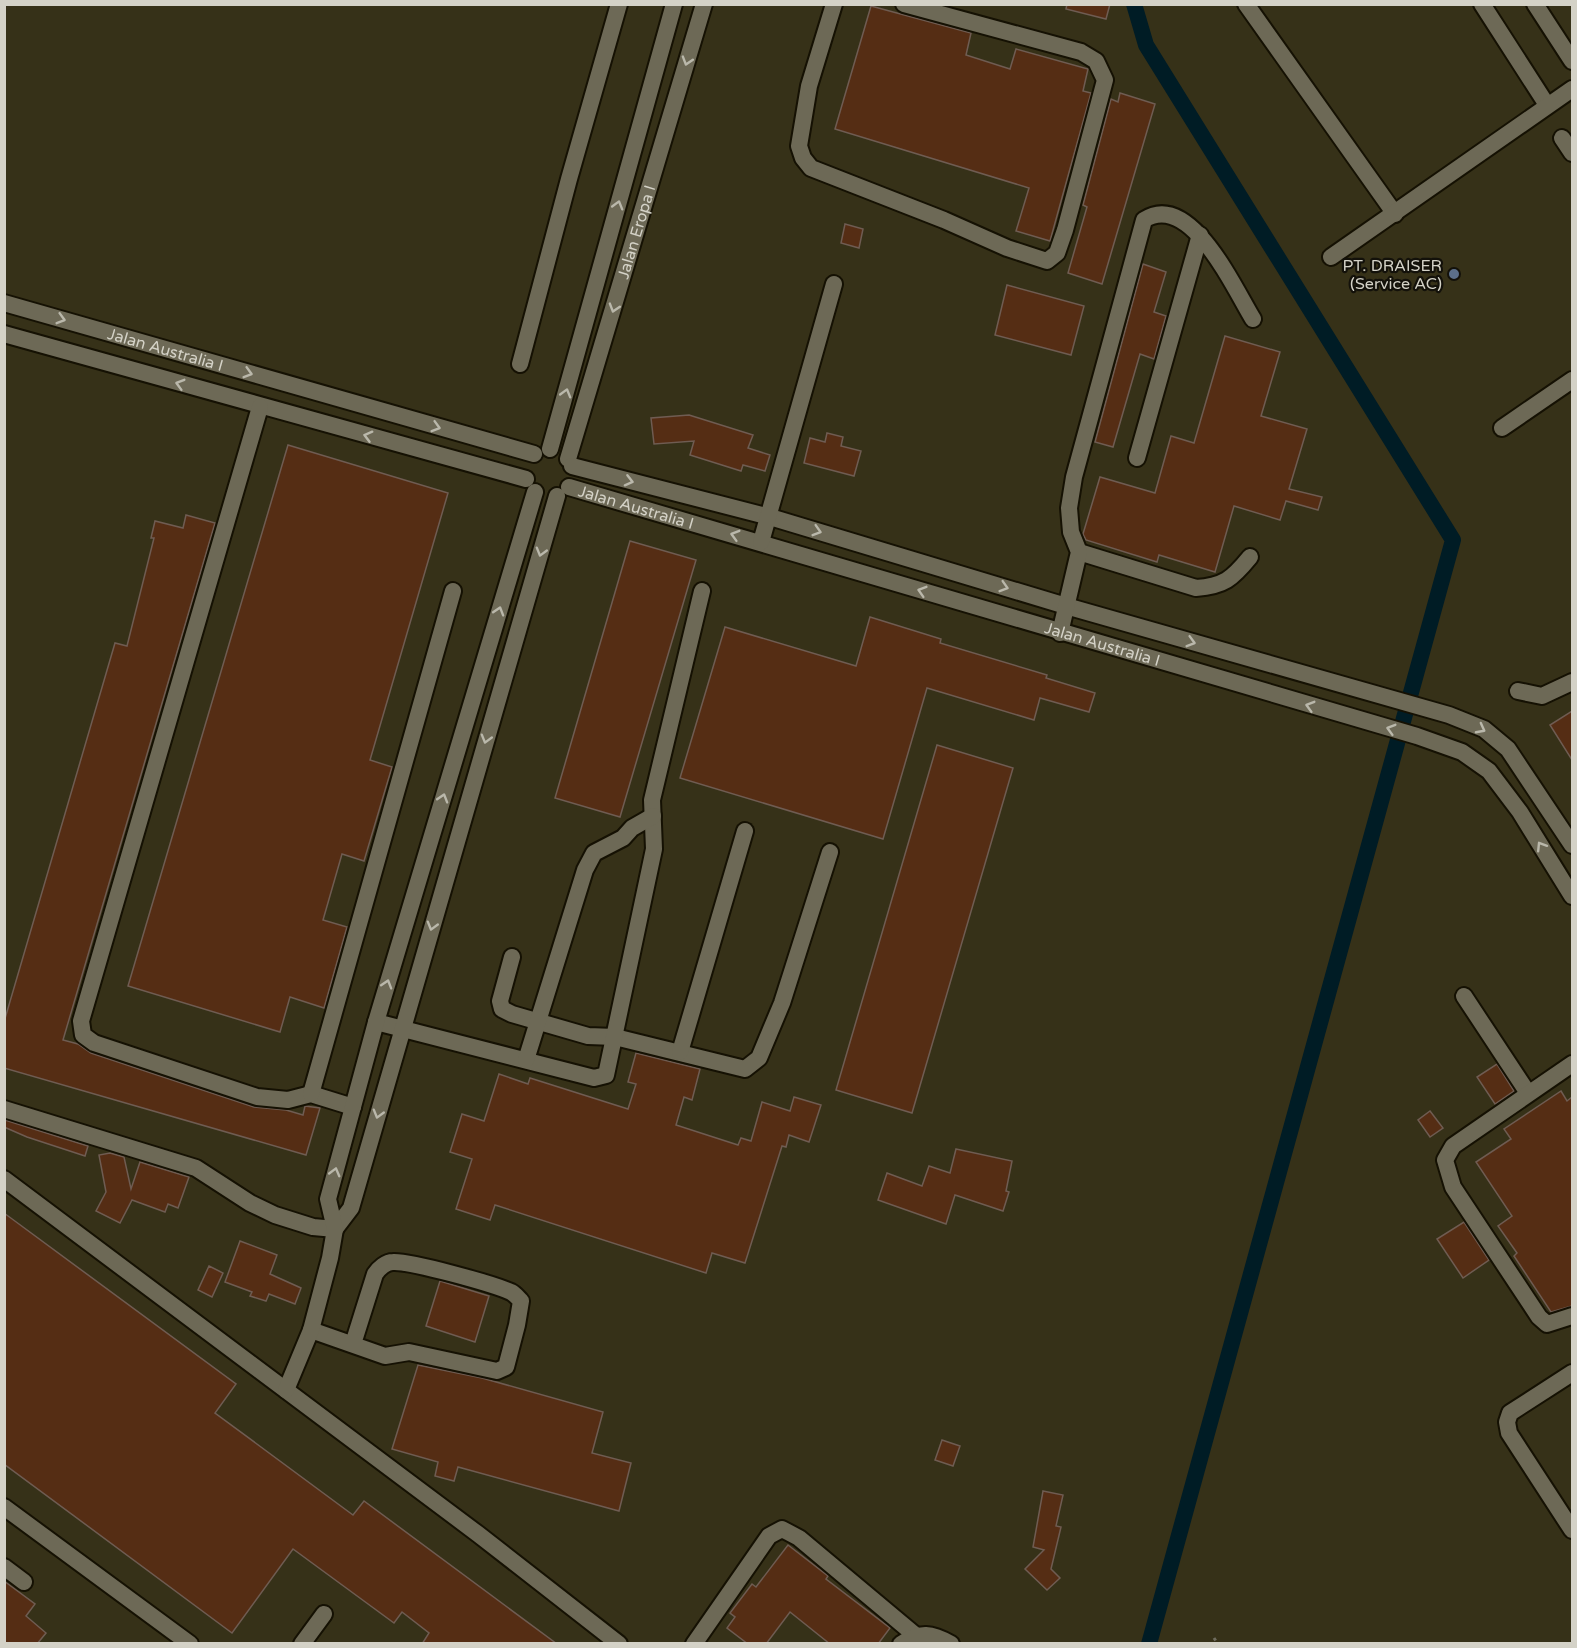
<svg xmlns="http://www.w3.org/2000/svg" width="1577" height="1648" viewBox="0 0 1577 1648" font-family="'Varela Round',sans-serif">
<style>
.built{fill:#363118}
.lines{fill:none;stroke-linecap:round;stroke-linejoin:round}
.canal{stroke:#001c25;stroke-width:16}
.building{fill:#552d14;stroke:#6f5c52;stroke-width:1.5}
.minor-casing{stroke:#151103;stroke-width:20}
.path{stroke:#6f6c5d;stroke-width:3;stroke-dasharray:3 3;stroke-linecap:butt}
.minor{stroke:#6d6956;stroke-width:16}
.oneway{stroke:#bab8ab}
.service-dot{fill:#5c6f8a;stroke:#13110a;stroke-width:2}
.labels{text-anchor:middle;stroke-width:4.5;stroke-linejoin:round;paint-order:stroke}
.street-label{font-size:16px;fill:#d4d2c7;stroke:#13110a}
.poi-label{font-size:16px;fill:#d4d2c7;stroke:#13110a;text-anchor:end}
</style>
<rect width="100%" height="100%" fill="#2c2917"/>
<polygon class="built" points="5,5 1572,5 1572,1643 5,1644"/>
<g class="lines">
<polyline class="canal" points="1134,4 1146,45 1453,540 1149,1644"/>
</g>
<g class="building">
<polygon points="1067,4 1110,4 1106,19 1066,9"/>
<polygon points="871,6 971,33 966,55 1010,69 1016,49 1088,69 1083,91 1091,93 1050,241 1016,231 1029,188 835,129"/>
<polygon points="1120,93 1155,104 1102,284 1068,273 1087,207 1083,205 1111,99 1118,102"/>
<polygon points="845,224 863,229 859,248 841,243"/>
<polygon points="1143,264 1166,272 1154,312 1166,316 1154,359 1140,354 1113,447 1095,442"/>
<polygon points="1007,285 1084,306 1071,355 995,335"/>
<polygon points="1225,336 1280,352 1261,416 1307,429 1289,489 1322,497 1318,510 1286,501 1280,520 1234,506 1215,572 1159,555 1157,562 1086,540 1083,534 1100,477 1155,493 1171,436 1194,443"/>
<polygon points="689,415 753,435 748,448 770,455 765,471 743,465 741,471 690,455 694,441 654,444 651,418"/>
<polygon points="827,433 843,437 841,446 861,451 854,476 804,463 810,438 825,442"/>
<polygon points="288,445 448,493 370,760 392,767 364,861 342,854 323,920 347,927 324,1008 290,997 280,1032 128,986"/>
<polygon points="186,515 215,523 63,1040 78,1044 91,1053 254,1107 286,1110 303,1115 305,1106 320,1108 306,1155 4,1068 4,1022 115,643 127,646 154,538 151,538 155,521 183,528"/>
<polygon points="630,541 696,560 620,817 555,798"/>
<polygon points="870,617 941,639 940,643 1047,675 1046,678 1095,693 1089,712 1040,698 1034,720 927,688 883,839 680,778 725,627 856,666"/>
<polygon points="1572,711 1572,760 1550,725"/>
<polygon points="937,745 1013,768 912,1113 836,1090"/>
<polygon points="636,1053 700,1069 692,1100 684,1097 676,1125 738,1145 741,1138 751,1141 762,1102 790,1111 794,1097 821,1105 809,1142 789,1135 786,1147 782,1146 745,1263 712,1253 706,1273 495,1205 490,1220 456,1209 472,1159 450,1152 462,1114 484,1121 499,1074 528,1084 530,1078 628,1109 636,1084 628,1082"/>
<polygon points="1497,1064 1514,1091 1495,1104 1477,1077"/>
<polygon points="1561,1091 1567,1101 1572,1097 1572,1306 1551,1312 1514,1256 1517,1253 1498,1226 1512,1216 1476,1162 1511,1139 1504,1129"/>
<polygon points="1430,1111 1443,1128 1430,1137 1418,1120"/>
<polygon points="5,1120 88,1146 85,1156 27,1137 4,1127"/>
<polygon points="956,1149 1012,1161 1006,1191 1009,1192 1003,1211 955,1195 946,1224 878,1200 887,1173 922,1186 929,1166 950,1173"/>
<polygon points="110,1153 124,1157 131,1189 140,1162 189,1177 178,1208 168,1204 165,1212 132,1200 120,1223 96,1211 106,1192 99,1155"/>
<polygon points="4,1213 236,1384 215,1413 353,1515 364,1501 557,1644 422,1644 429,1633 402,1612 394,1623 293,1549 232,1633 4,1464"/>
<polygon points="1464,1222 1489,1260 1463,1278 1437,1239"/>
<polygon points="240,1241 277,1255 270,1274 301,1288 295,1304 269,1294 266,1301 250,1296 252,1292 225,1282"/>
<polygon points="209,1266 223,1273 212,1297 198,1290"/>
<polygon points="440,1281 489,1296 475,1342 426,1326"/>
<polygon points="418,1365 482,1378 603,1412 592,1453 631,1463 619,1511 458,1467 454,1481 435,1476 438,1462 392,1449"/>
<polygon points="942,1440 960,1446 953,1466 935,1460"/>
<polygon points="1043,1491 1063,1495 1056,1526 1061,1527 1051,1569 1060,1578 1047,1590 1025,1569 1044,1550 1033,1547"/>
<polygon points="788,1545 828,1576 826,1579 890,1628 878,1644 830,1644 790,1612 766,1644 748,1644 727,1628 735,1617 730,1613 752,1584 756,1587"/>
<polygon points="4,1581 35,1604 26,1616 46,1633 37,1644 4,1644"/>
</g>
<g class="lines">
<defs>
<g id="minor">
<polyline points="834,4 809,86 799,146 803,158 811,168 944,220 1007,248 1047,261 1057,253 1065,230 1105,80 1096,61 1081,52 904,4"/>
<polyline points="1246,4 1395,214"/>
<polyline points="1482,4 1547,105"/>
<polyline points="1535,4 1572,61"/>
<polyline points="1562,138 1572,153"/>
<polyline points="1331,257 1572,89"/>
<path id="s1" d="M 4,303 L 534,454"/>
<polyline points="4,334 526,479"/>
<polyline points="520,364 569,179 619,4"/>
<polyline points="260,407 81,1021 83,1035 94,1043 257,1097 288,1100 311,1094 353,1107"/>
<polyline points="1502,428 1572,380"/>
<polyline points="550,449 674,4"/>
<polyline points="1137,458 1200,235"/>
<path id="s2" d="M 568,459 L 704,4"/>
<polyline points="572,466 770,517 1066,606 1449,715 1484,729 1508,749 1572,845"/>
<path id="s3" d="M 569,487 L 1417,736 L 1462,752 L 1489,771 L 1520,812 L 1572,896"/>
<polyline points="761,542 834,284"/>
<path d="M 1079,552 L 1196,588 C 1224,586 1232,579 1250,557"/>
<path d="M 1060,633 L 1079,552 L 1071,532 L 1069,508 L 1074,477 L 1144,220 C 1190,190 1234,288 1253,319"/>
<polyline points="1518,691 1542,696 1572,682"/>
<polyline points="512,957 500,1001 502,1009 512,1014 588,1036 615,1037 745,1069 759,1058 782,1003 830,852"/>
<polyline points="1464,996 1528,1093"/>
<polyline points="376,1022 594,1078 606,1075 654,849 652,800 702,591"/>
<polyline points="680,1052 745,831"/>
<polyline points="526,1060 585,870 594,853 623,838 632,828 653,816"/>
<polyline points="1572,1064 1453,1146 1445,1160 1453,1187 1539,1317 1547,1324 1572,1316"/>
<polyline points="311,1094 453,591"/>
<polyline points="4,1109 196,1168 250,1203 275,1215 313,1227 335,1229"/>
<polyline points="4,1179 478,1534 619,1644"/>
<polyline points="335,1229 351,1208 557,496"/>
<path d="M 311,1330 L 385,1356 L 409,1352 L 497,1371 L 506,1367 L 517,1325 L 521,1301 C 518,1298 515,1294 511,1292 C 493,1284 411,1261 393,1262 C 386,1262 379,1268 375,1274 L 353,1344"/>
<polyline points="1572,1373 1510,1413 1507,1422 1509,1433 1572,1530"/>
<polyline points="286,1390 311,1330 330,1258 335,1229 328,1199 376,1022 535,492"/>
<polyline points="4,1507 190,1644"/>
<polyline points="4,1567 24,1582"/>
<polyline points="302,1644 324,1614"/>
<polyline points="694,1644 769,1536 782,1529 799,1538 915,1635"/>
<path d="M 901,1644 C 920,1631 932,1633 951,1644"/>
</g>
</defs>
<use href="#minor" class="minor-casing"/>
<polyline class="path" points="1214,1638 1218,1644"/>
<use href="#minor" class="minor"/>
</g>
<defs><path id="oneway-chevron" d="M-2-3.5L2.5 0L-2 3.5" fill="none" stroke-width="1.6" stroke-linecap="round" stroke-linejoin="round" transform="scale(1.5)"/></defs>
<g class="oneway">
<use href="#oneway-chevron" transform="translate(687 61) rotate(107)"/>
<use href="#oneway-chevron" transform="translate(618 205) rotate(-74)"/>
<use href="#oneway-chevron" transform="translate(614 308) rotate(107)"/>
<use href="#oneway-chevron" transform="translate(61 319) rotate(16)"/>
<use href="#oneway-chevron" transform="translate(248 373) rotate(16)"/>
<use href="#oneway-chevron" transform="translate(180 384) rotate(-164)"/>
<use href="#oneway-chevron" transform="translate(566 393) rotate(-74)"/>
<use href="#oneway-chevron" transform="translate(436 427) rotate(16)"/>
<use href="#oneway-chevron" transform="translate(368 436) rotate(-165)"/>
<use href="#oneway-chevron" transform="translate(629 481) rotate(14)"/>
<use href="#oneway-chevron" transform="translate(817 531) rotate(17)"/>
<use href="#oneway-chevron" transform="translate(735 535) rotate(-164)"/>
<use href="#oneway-chevron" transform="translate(541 552) rotate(106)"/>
<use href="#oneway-chevron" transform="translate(1004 587) rotate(17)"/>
<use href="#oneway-chevron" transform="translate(922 591) rotate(-163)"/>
<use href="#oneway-chevron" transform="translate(499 611) rotate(-73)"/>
<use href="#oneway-chevron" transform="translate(1191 642) rotate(16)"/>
<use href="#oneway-chevron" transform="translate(1310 706) rotate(-164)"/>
<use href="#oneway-chevron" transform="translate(1391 729) rotate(-164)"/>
<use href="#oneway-chevron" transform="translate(1481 729) rotate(28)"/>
<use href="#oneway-chevron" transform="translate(486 739) rotate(106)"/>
<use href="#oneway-chevron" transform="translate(443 798) rotate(-73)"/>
<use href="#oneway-chevron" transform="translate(1541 846) rotate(-122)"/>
<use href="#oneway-chevron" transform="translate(432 926) rotate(106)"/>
<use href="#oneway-chevron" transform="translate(387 984) rotate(-73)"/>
<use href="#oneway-chevron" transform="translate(378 1114) rotate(106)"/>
<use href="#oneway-chevron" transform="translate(335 1172) rotate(-75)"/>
</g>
<circle class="service-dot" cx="1454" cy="274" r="6"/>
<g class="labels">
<g class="street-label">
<text dy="6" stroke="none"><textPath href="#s2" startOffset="237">Jalan Eropa I</textPath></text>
<text dy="6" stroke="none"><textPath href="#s1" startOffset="168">Jalan Australia I</textPath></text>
<text dy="6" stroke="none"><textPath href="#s3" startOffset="70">Jalan Australia I</textPath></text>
<text dy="6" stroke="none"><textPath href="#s3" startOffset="556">Jalan Australia I</textPath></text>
</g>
<g class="poi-label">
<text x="1442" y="271">PT. DRAISER<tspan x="1442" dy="18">(Service AC)</tspan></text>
</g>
</g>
<rect width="1577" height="1648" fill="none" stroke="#d4d2c7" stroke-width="12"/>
</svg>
